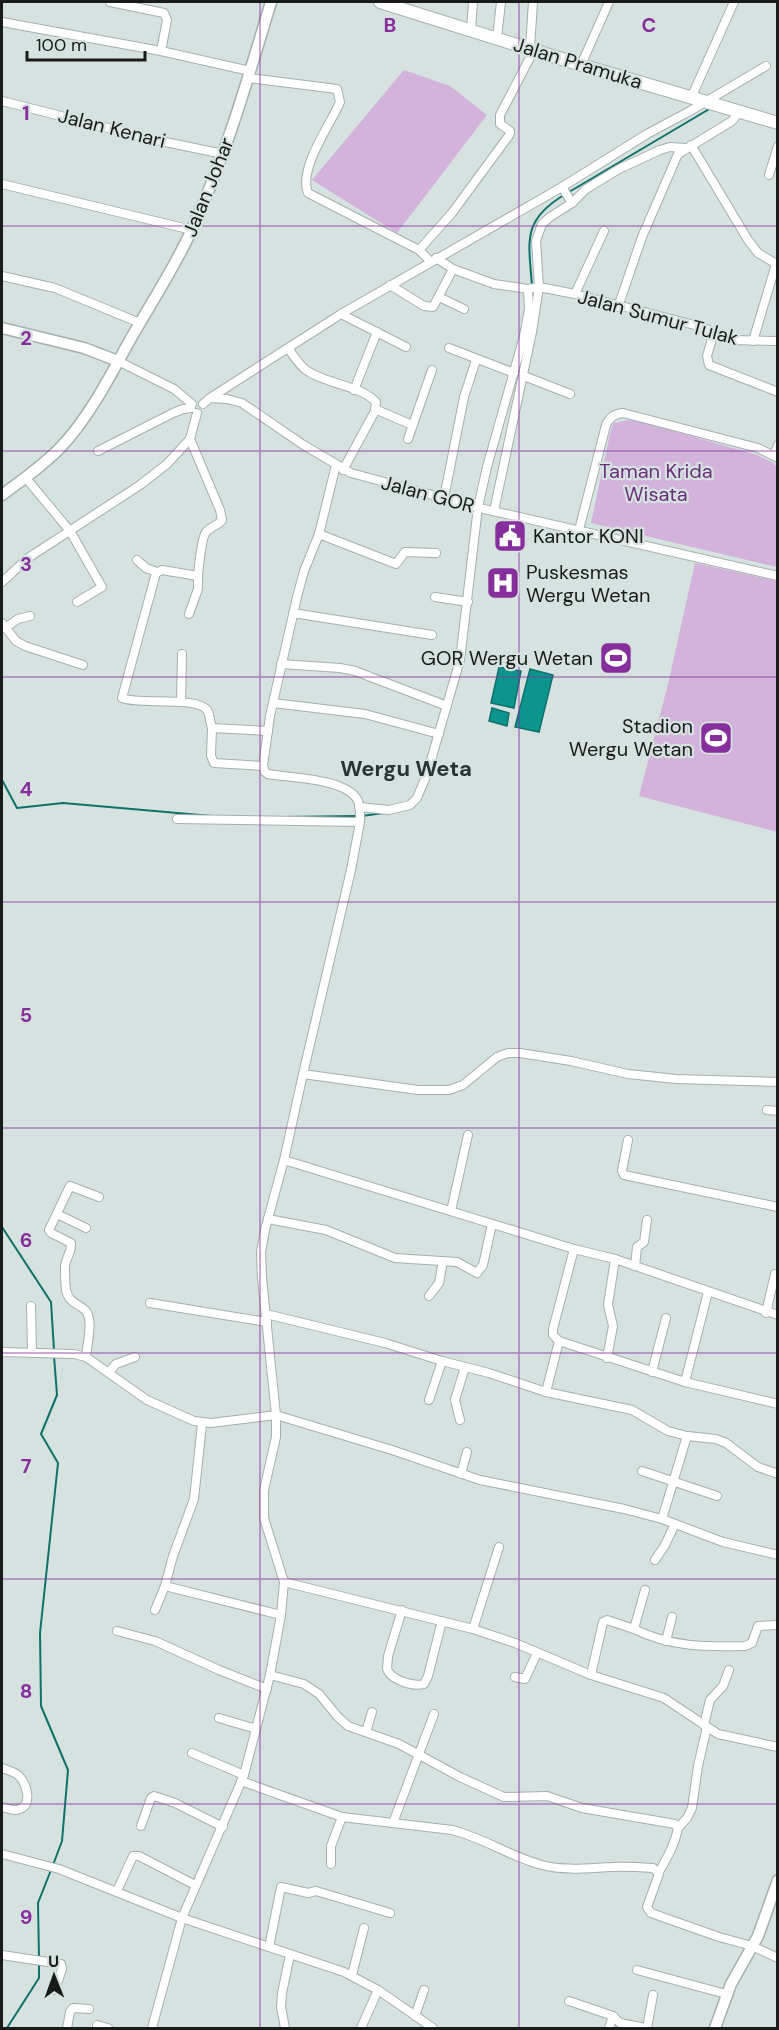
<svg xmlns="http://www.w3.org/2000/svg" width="779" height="2030" viewBox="0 0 779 2030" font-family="'DM Sans',sans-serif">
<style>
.green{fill:#d3b3dc}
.water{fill:#0c958d;stroke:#0f716b;stroke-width:1.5}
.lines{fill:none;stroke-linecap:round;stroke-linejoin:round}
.stream{stroke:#0f716b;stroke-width:2}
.minor-casing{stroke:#a4b0ae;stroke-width:10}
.tertiary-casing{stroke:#a4b0ae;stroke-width:13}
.secondary-casing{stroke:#a4b0ae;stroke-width:14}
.minor{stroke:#fff;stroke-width:8}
.tertiary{stroke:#fff;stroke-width:10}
.secondary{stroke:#fff;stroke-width:12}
.grid{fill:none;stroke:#862e9b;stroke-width:1.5;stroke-opacity:0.55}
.labels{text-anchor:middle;stroke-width:4.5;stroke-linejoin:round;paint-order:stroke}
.street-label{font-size:20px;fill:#171c1b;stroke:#d6e2e0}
.park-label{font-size:20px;fill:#6a2e79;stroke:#d6e2e0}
.poi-label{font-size:20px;fill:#171c1b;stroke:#d6e2e0;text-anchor:start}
.quarter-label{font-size:22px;font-weight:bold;fill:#293331;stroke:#d6e2e0}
.grid-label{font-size:20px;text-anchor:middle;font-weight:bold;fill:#862e9b;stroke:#d6e2e0;stroke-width:4.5;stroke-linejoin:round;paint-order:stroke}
</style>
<rect width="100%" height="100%" fill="#d6e2e0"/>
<g class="green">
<polygon points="404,70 450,86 487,115 397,233 312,180"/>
<polygon points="628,420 639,421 757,455 772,462 777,467 777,567 591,523 611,429 614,423"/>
<polygon points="695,563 777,581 777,832 639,796 669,680"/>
</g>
<g class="water">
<polygon points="499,667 521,671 514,708 491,703"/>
<polygon points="530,669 553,675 539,732 515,727"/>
<polygon points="492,708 509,713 507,726 489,721"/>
</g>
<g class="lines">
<g class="stream">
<polyline points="569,192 711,108"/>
<path d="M 532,286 C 529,242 521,221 564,195"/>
<polyline points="2,780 17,808 63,803 212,816"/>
<polyline points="362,816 383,813"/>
<polyline points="284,817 356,816"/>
<polyline points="2,1227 51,1302 54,1350"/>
<polyline points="53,1865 62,1841 68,1770 41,1706 40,1633 58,1463 41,1434 57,1395 54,1356"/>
<polyline points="39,1958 38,1903 51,1870"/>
<polyline points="7,2028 39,1978 39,1964"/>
</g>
<defs>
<g id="minor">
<polyline points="110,2 164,13 167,20 161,51"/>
<polyline points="2,22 161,51 250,71"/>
<polyline points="471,30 473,2"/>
<polyline points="497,38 501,2"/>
<polyline points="530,48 533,2"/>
<polyline points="581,65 609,2"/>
<path d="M 249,78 L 337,89 L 340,102 C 331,124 298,168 308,193 L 419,250"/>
<polyline points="691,98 734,2"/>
<polyline points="2,101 151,139 223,154"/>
<polyline points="691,145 748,240 758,253 778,265"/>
<polyline points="769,175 778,146"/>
<polyline points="2,184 192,230"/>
<polyline points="562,187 572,203"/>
<polyline points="436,258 453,269 494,284 528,289 539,287 575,294 702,327 732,340 778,341"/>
<polyline points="430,261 419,250 452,213 510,134 510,131 500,124 500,115 534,50"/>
<polyline points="2,276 55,288 140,323"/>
<polyline points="390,285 424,306 433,307 453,269"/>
<polyline points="575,294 604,231"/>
<polyline points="439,297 464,309"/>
<polyline points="618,307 642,237 678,154 732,121 740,111"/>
<polyline points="341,314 406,347"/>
<polyline points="714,332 707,356 709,365 778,392"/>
<polyline points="753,341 776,264"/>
<path d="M 288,348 C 293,355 299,365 306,370 C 325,384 360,385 376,402 L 375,411 L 343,470"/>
<polyline points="449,348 514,373"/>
<polyline points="118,361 174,389 192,404"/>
<polyline points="524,376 570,394"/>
<polyline points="354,390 377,332"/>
<polyline points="210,398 341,314 562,187 647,134 690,111 766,66"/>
<polyline points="203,404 210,398 227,399 242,403 302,444 351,473 484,509 778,576"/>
<polyline points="375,409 412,425"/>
<path d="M 190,439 L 220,510 L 222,520 C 218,526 211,526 206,532 C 201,539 199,566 198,576 L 162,570 L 156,573 L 122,698 C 137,705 197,696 207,710 C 210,714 210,723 212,728 L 268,731"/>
<polyline points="408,439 432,370"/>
<polyline points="98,451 173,413 183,409 191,408"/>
<polyline points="774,455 778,445"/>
<polyline points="25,477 70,531 102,587 77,602"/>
<polyline points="444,498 464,397 476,360"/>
<polyline points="494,511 532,332 539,287 536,241 542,224 550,217 572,203 586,189 619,169 660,150 670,147 686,148"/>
<path d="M 579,530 L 606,425 C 610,417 614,414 623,413 L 758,448 L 778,458"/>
<polyline points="319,534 396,564 405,552 436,553"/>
<polyline points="137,560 146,568 157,572"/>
<polyline points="2,582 28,558 140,485 167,464 190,439 197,413"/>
<polyline points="435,597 468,602"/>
<polyline points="293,613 432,635"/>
<polyline points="189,614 198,589 198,576"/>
<polyline points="2,623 16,641 25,646 83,665"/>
<polyline points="5,628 18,619 30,616"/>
<polyline points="281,664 340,668 355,671 447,706"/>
<polyline points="181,702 182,654"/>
<polyline points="273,703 365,714 439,734"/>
<polyline points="212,728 211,756 214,763 263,766"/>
<polyline points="359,807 389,810 410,805 417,798 427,774 460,660 478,507 487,467 524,336 529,309 528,289"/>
<path d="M 177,819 L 360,822 C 360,815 361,805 357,799 C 344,778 290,778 268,774 L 265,772 L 263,766 L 270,716 L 297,597 L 304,571 L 319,534 L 336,465"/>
<polyline points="303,1074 351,870 360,822"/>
<polyline points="778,1082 676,1079 628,1074 571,1061 520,1053 508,1053 497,1057 463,1085 449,1090 418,1090 303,1074 284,1160 574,1249 615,1259 778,1315"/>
<polyline points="767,1110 778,1111"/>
<polyline points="628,1140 622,1171 624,1175 778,1207"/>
<polyline points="451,1211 468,1135"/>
<polyline points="57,1214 86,1228"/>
<polyline points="268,1219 326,1230 395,1258 457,1262 477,1273 483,1265 492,1224"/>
<polyline points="574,1249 553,1329 553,1335 559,1341 685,1382 778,1404"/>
<polyline points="635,1266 637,1247 644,1242 647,1220"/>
<polyline points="429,1296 439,1283 443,1261"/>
<polyline points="150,1303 267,1322"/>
<polyline points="31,1306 32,1353"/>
<polyline points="766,1313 775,1274"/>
<polyline points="266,1314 385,1343 442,1361 489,1373 546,1392 632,1410 668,1431 687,1436 716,1439 726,1443 758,1467 778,1474"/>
<polyline points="2,1352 74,1354 86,1357 147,1400 194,1421 211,1423 276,1415 392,1450 480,1480 624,1509 662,1519 723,1542 778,1555"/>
<path d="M 86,1357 C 87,1344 94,1319 85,1310 C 76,1302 69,1303 66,1290 C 65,1283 65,1273 65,1266 C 66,1257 72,1252 71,1243 L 51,1233 L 49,1230 L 70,1186 L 99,1197"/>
<polyline points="607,1358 613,1326 608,1305 615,1259"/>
<polyline points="109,1372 116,1364 135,1357"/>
<polyline points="652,1372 666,1318"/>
<polyline points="685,1382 708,1292"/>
<polyline points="546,1392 559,1341"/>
<polyline points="429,1400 442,1361"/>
<polyline points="460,1420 455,1400 465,1367"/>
<polyline points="642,1471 717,1496"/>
<polyline points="461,1474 467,1452"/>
<polyline points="662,1519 687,1436"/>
<polyline points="655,1560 665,1545 675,1524"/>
<polyline points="284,1582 473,1629 515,1643 591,1675 664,1698 718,1734 778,1747"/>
<polyline points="165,1586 281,1615"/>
<polyline points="155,1610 165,1586 173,1556 194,1499 202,1424"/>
<path d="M 402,1610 L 388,1656 L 387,1669 C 391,1680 413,1687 424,1684 L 428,1676 L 442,1621"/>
<polyline points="473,1629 499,1547"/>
<path d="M 634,1629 C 670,1647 706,1647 745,1646 L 752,1643 L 758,1626 L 778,1625"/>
<polyline points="117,1631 155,1641 219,1670 267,1689"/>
<polyline points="666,1641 672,1617"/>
<path d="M 270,1675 L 304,1684 L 319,1694 L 338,1717 L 348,1726 L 399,1744 L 460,1777 L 504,1797 L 547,1796 L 582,1808 L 675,1824 L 678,1828 C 675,1844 667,1858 659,1872"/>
<polyline points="591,1675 603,1622 607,1620 634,1629 645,1590"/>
<polyline points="515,1677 525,1679 537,1653"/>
<polyline points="219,1718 256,1729"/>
<polyline points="704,1725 710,1700 723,1686 729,1670"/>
<polyline points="366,1732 372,1712"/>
<polyline points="192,1753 244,1775"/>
<path d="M 2,1768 C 7,1770 14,1771 19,1776 C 26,1783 33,1804 20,1809 C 14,1812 7,1808 2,1807"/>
<path d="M 241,1781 L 342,1817 L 452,1830 C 484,1838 511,1857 542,1865 C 565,1871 588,1868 611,1867 C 625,1866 639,1867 653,1868 L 659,1874 L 647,1907 L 651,1913 L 719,1937 L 752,1946 L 778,1958"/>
<polyline points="393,1823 434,1714"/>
<polyline points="141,1826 151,1798 154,1796 175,1803 223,1827"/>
<polyline points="678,1828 687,1818 692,1808 698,1766 707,1727"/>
<polyline points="2,1854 59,1869 182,1918 344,1972 378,1990 433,2028"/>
<polyline points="331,1864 331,1846 342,1817"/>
<polyline points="117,1891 133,1856 139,1856 195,1885"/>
<polyline points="269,1947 281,1887 308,1893 316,1891 390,1913"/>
<polyline points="2,1955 61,1964 62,1969 55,1990"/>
<polyline points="637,1970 726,1994"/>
<polyline points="352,1975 364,1928"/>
<polyline points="569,2001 613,2016 620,2023 645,2028"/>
<polyline points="415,2016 424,1990"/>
<polyline points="97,2025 108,2028"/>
<polyline points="67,2028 70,2012 73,2008 89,2009"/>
<polyline points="152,2028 182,1918 244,1775 270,1675 281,1615 284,1582 264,1518 264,1490 276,1437 276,1415 262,1278 261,1252 265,1230 284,1160"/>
<polyline points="285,2028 281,2007 282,1993 290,1955"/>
<polyline points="361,2028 378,1990"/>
<polyline points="609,2028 613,2016"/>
<polyline points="647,2028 653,1995"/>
</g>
<g id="tertiary">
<polyline points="2,328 84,348 118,361"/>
<path d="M 2,495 C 22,480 44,465 61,447 C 90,416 110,376 130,340 C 151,303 175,267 192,229 C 226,156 248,78 271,2"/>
<polyline points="715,2028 731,1984 758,1936 778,1880"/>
</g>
<polyline id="secondary" points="380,2 581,65 778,123"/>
</defs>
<use href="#minor" class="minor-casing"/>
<use href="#tertiary" class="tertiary-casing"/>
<use href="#secondary" class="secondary-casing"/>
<use href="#minor" class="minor"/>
<use href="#tertiary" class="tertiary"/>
<use href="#secondary" class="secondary"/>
</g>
<path class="grid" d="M 260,2 L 260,2028M 519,2 L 519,2028M 2,226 L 778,226M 2,451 L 778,451M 2,677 L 778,677M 2,902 L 778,902M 2,1128 L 778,1128M 2,1353 L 778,1353M 2,1579 L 778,1579M 2,1804 L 778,1804"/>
<defs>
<symbol id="civic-square" viewBox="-11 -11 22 22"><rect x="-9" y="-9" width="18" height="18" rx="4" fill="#862e9b" stroke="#d6e2e0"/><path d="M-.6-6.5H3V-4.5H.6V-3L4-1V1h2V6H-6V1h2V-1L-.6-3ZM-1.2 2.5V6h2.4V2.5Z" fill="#fff"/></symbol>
<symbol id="hospital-square" viewBox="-11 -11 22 22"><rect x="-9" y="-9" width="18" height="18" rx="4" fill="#862e9b" stroke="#d6e2e0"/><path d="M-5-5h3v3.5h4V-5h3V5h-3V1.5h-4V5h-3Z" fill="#fff"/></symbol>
<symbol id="stadium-square" viewBox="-11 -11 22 22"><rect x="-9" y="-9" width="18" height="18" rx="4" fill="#862e9b" stroke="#d6e2e0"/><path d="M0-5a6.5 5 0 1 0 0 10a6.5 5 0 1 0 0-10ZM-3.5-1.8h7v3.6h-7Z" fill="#fff"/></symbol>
</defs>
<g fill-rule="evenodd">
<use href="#civic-square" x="491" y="517" width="38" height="38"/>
<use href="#hospital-square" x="484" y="564" width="38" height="38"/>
<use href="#stadium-square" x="597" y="639" width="38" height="38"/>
<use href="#stadium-square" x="697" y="719" width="38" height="38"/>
</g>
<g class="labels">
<g class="street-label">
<text transform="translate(578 63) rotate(17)" y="7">Jalan Pramuka</text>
<text transform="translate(112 128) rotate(14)" y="7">Jalan Kenari</text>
<text transform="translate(208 187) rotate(-68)" y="7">Jalan Johar</text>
<text transform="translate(658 317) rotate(15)" y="7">Jalan Sumur Tulak</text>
<text transform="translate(428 494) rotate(15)" y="7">Jalan GOR</text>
</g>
<g class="park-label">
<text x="656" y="478">Taman Krida<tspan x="656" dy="23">Wisata</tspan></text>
</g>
<g class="poi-label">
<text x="533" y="543">Kantor KONI</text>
<text x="526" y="579">Puskesmas<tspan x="526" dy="23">Wergu Wetan</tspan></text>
<text x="593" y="665" text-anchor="end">GOR Wergu Wetan</text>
<text x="693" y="733" text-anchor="end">Stadion<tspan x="693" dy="23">Wergu Wetan</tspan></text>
</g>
<g class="quarter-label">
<text x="406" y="776">Wergu Weta</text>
</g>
</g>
<g class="grid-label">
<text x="390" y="32">B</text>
<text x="649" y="32">C</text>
<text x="26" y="120">1</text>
<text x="26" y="345">2</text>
<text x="26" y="571">3</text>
<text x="26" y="796">4</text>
<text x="26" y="1022">5</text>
<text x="26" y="1247">6</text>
<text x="26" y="1473">7</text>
<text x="26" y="1698">8</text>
<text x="26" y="1924">9</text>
</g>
<rect width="779" height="2030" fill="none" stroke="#171c1b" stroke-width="6"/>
<g transform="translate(54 1976) rotate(359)" stroke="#d6e2e0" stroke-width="4.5" paint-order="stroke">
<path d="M0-4.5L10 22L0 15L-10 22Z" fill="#171c1b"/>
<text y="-9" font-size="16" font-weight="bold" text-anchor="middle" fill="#171c1b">U</text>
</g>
<path d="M27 51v9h118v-9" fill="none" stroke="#171c1b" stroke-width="3"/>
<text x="36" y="51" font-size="18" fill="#171c1b" stroke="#d6e2e0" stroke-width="4.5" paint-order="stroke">100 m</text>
</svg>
